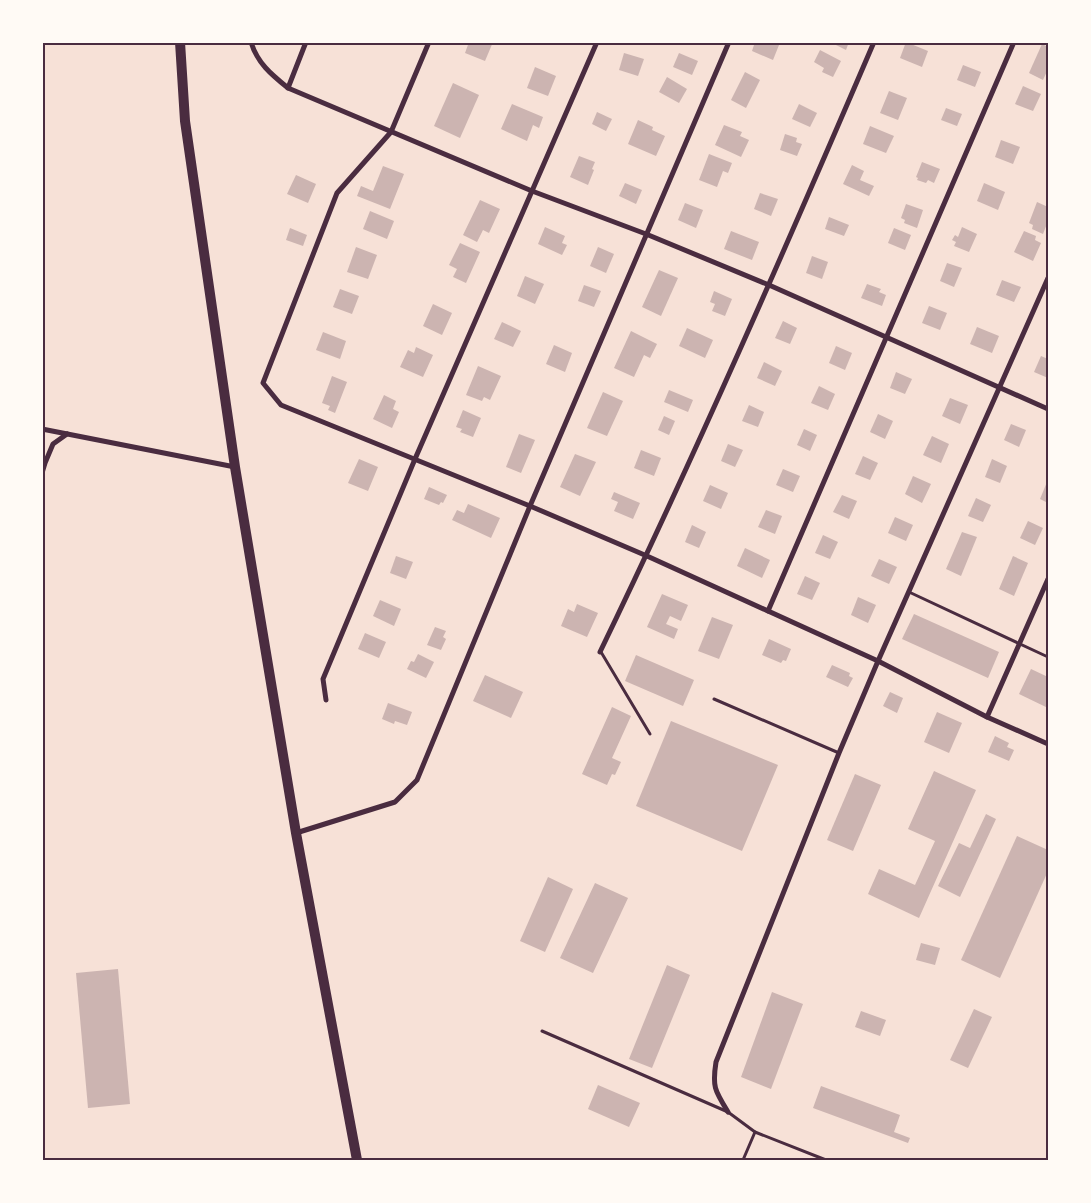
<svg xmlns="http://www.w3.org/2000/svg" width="1091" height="1203" viewBox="0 0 1091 1203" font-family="Rubik,sans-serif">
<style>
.building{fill:#ccb4b1}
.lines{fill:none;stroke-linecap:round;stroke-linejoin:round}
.service{stroke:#4a2c40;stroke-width:3}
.minor{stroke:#4a2c40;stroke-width:5}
.primary{stroke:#4a2c40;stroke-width:10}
.neatline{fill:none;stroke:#4a2c40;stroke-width:2}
</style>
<rect width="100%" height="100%" fill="#f7e1d7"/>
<g class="building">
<polygon points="469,42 493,42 485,61 465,53"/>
<polygon points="755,42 773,42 779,45 773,60 752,51"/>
<polygon points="830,42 849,42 846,50"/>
<polygon points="906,42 928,51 922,67 900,58"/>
<polygon points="1042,44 1048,47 1048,69 1043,80 1029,73"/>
<polygon points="820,50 841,61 833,77 822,72 824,68 814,62"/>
<polygon points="624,53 644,59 638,76 619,70"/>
<polygon points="679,53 698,61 692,75 673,67"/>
<polygon points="963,65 981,72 975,87 957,80"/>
<polygon points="535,67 556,76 548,96 527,88"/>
<polygon points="745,72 760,80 746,108 731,100"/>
<polygon points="667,77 687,89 679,103 659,92"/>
<polygon points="453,83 479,95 460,138 434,126"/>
<polygon points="1023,86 1041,94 1033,111 1015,104"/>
<polygon points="889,91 907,98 898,120 880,113"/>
<polygon points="512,104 543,117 539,128 533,125 527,141 501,129"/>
<polygon points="799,104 817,113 810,127 792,119"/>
<polygon points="946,108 962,114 957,126 941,120"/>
<polygon points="597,112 612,119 606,131 592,124"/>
<polygon points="638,120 653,127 652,130 665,136 656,156 628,144"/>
<polygon points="724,125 742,132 740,136 749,140 741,157 715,145"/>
<polygon points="870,126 894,136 886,153 863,144"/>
<polygon points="785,134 797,138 796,142 802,144 797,156 780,150"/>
<polygon points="1001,140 1020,147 1013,164 995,157"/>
<polygon points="709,154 732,163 728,173 723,171 717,187 699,180"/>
<polygon points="579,156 595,162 592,169 594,170 588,185 570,177"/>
<polygon points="922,162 940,169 934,183 928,180 926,183 917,180 918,178 916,177"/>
<polygon points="852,165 864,171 860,180 874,186 869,196 843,184"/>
<polygon points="383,166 404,174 390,209 357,196 361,186 373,191"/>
<polygon points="296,175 316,184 308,203 287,194"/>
<polygon points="625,183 642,190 636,204 619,196"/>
<polygon points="984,183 1005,192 998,210 977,201"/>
<polygon points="760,193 778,199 771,216 754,209"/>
<polygon points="480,200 500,209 489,233 483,230 477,242 463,235"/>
<polygon points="1037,202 1048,207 1048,221 1043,234 1032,229 1033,225 1029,223"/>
<polygon points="685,203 703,210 696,228 678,220"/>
<polygon points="906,204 923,210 917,228 904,223 905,220 901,218"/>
<polygon points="370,211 394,221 387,239 363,229"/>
<polygon points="829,217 849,225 844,236 825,229"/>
<polygon points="545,227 565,236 562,243 567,245 562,255 538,244"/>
<polygon points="962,227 977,234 969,252 954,246 956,242 952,240 955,235 958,237"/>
<polygon points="290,228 307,235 303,246 286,240"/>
<polygon points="894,228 911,235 905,250 888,243"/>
<polygon points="731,231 759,242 752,260 724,249"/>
<polygon points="1024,231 1036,236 1035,240 1041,243 1033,261 1014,252"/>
<polygon points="460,243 480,252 466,283 453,277 457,269 449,265"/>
<polygon points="356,247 377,255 368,279 347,272"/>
<polygon points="598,247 614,254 606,273 590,266"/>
<polygon points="812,256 828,262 822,279 806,273"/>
<polygon points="947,263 962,268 954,287 940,281"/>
<polygon points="659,270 678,278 661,316 642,307"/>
<polygon points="525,276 544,284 535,304 517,296"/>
<polygon points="1002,280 1021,287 1014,302 996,295"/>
<polygon points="867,284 881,289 879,292 886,295 882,306 861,298"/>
<polygon points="584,285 601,291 594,307 578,301"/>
<polygon points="340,289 359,296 352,314 333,307"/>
<polygon points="714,291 732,299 725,316 712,311 715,304 710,302"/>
<polygon points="433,304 452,313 442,335 423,326"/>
<polygon points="929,306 947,313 940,330 922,323"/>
<polygon points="783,321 797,328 790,344 775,338"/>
<polygon points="502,322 521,331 513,347 494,339"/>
<polygon points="977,327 999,336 992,353 970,344"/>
<polygon points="687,328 713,340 705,358 679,346"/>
<polygon points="631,331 657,344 650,358 644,355 634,377 614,368"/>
<polygon points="323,332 346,341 340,359 316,350"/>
<polygon points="554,345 572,353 565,372 546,364"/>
<polygon points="836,346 852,353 845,370 829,363"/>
<polygon points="416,347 433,355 423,377 400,367 408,350 414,353"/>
<polygon points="1041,356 1048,359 1048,378 1034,372"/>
<polygon points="764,362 782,371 775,386 757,378"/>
<polygon points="478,366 501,376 490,400 484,397 482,401 466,395"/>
<polygon points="896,372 912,379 905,394 890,388"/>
<polygon points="332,376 347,382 335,413 328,410 330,406 322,403"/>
<polygon points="819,386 835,394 828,410 811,403"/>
<polygon points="669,390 693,400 688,412 664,402"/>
<polygon points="603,392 623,401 607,436 587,428"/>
<polygon points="384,395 396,401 393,409 399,412 392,428 373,419"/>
<polygon points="950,398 968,405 960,424 942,416"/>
<polygon points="749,405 764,412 758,427 742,421"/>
<polygon points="463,410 481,418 473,437 460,432 462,429 456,427"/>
<polygon points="878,414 893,421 885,439 870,432"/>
<polygon points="664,416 675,421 669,435 658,430"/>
<polygon points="1011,424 1026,430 1019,447 1004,440"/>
<polygon points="804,429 817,435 810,451 797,445"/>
<polygon points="519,434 535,440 521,473 506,467"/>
<polygon points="932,436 949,444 941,463 923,455"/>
<polygon points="728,444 743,450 735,467 721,461"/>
<polygon points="641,450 661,458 654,476 634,468"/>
<polygon points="575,454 596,462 580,496 560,487"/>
<polygon points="863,456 878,463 870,480 855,474"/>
<polygon points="359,459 378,467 368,491 348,483"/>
<polygon points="992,459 1007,466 1000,483 985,477"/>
<polygon points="783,469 800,476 793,492 776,485"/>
<polygon points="913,476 931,484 922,503 905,494"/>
<polygon points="1047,482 1048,483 1048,503 1040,499"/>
<polygon points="710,485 728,493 721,509 703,501"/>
<polygon points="429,487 447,495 443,503 441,502 439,505 424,499"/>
<polygon points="614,492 640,503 633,519 614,511 618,502 611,499"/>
<polygon points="842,495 857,501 849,519 833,512"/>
<polygon points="976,498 991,505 983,522 968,516"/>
<polygon points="468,504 500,518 491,538 452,520 457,510 464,513"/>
<polygon points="766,510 782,516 775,534 758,527"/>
<polygon points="895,517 913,525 906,541 888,533"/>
<polygon points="1028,521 1043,528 1035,545 1020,538"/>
<polygon points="692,525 706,532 699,548 685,542"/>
<polygon points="962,532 977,537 961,576 946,569"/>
<polygon points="823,535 838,542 830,559 815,553"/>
<polygon points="745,548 770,560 762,578 737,566"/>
<polygon points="396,556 413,562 406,579 390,573"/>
<polygon points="1013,556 1028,563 1014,596 999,589"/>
<polygon points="879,559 897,567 889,584 871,576"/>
<polygon points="805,576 820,583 812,600 797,594"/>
<polygon points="662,594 688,605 681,621 670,616 666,624 678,629 674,639 647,627"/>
<polygon points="858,597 876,605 868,623 851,615"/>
<polygon points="380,600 401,609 394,626 373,616"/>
<polygon points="577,604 598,613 587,637 561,626 568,609 574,612"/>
<polygon points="914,614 999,652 988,678 902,639"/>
<polygon points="712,617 733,625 719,659 698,651"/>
<polygon points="435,627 446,631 443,637 446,639 441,650 427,645"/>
<polygon points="365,633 386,642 379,658 358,649"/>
<polygon points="769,639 791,649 786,661 783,660 781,663 762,655"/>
<polygon points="418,654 434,662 426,678 407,669 411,661 414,662"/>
<polygon points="636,655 694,680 683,706 625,681"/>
<polygon points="832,665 850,673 849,676 853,678 848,687 826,677"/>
<polygon points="1031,669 1048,677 1048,708 1019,694"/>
<polygon points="485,675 523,692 511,718 473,701"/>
<polygon points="890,692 903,698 897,713 883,706"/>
<polygon points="388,703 412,712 407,725 395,721 394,724 382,719"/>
<polygon points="612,707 631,716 612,758 621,762 615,775 612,774 607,785 582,774"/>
<polygon points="937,712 962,723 949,753 924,742"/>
<polygon points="671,721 778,765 742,851 636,806"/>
<polygon points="995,736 1009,743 1007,747 1014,750 1009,761 988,752"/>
<polygon points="934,771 976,790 919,918 868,894 879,869 915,885 935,841 908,829"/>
<polygon points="855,774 881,785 853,851 827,840"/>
<polygon points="986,814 996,819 960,897 938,886 959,843 970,848"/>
<polygon points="1017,836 1048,850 1048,871 1000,978 961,960"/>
<polygon points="548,877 573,889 545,952 520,941"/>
<polygon points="595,883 628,898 593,973 560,958"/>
<polygon points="921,943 940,948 935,965 916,960"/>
<polygon points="667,965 690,975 652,1068 629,1059"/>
<polygon points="118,969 130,1104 88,1108 76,973"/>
<polygon points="772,992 803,1004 771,1089 741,1077"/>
<polygon points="974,1009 992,1017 968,1068 950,1060"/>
<polygon points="861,1011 886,1020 880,1036 855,1027"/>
<polygon points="598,1085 640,1103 629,1127 588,1109"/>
<polygon points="821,1086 900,1115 894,1132 910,1138 908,1143 813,1108"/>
</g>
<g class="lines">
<g class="service">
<polyline points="909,592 1048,657"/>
<polyline points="601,652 650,734"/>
<polyline points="714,699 839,753"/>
<polyline points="542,1031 728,1112 755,1132 826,1160"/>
<polyline points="743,1160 755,1132"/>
</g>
<g class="minor">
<path d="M 251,42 C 257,63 272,75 288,88 L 532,191 L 646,234 L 769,285 L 1048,409"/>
<polyline points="429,42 391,132 337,193 263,383 281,405 530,506 647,556 878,661 987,717 1048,744"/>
<polyline points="288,88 306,42"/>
<polyline points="42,429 235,467"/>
<polyline points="42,473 45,463 53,444 67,434"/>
<polyline points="768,611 1014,42"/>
<path d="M 600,652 C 697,451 786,247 874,42"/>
<polyline points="326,700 323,679 415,459 597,42"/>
<polyline points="987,717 1048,579"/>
<polyline points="296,833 395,802 417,780 530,506 729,42"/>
<path d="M 728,1112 C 715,1091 712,1087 716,1062 L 839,753 L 878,661 L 1048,278"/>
</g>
<polyline class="primary" points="180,42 185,121 235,467 296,833 357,1160"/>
</g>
<rect width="1091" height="1203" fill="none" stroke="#fffaf5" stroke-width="88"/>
<rect x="44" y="44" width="1003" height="1115" class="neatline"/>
</svg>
